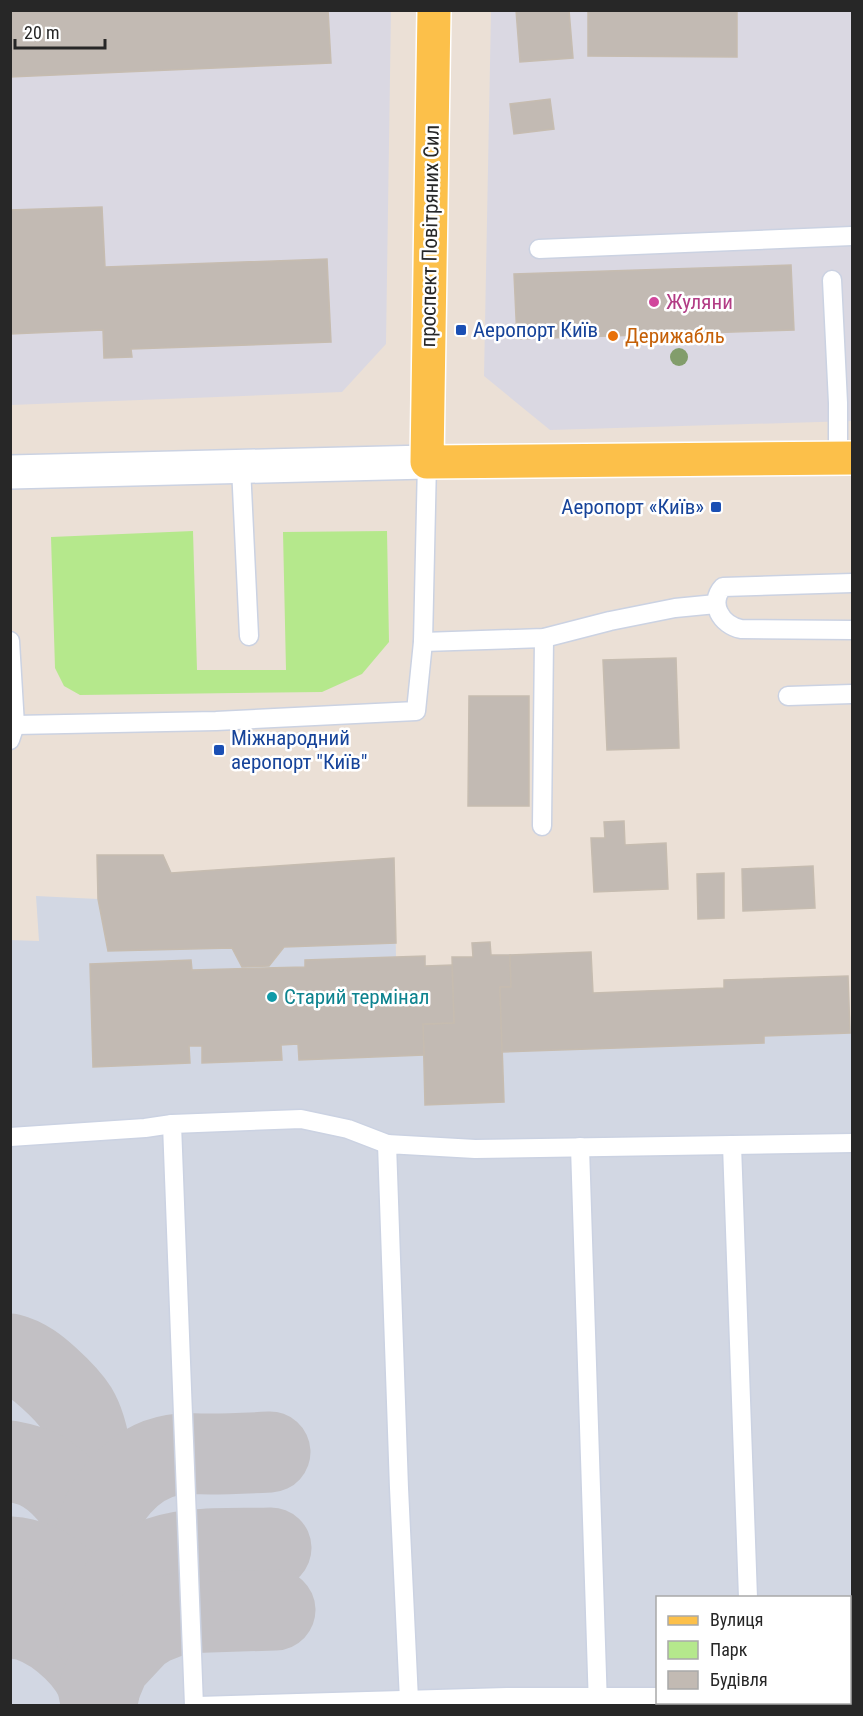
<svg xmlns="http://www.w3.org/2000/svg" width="863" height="1716" viewBox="0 0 863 1716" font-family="'Roboto Condensed',sans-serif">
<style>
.industrial{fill:#dad8e2}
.airport{fill:#d2d7e3;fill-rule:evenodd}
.green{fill:#b5e88c}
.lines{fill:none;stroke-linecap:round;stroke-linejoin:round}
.taxiway{stroke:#c2c0c4;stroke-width:81}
.building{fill:#c2bab3;stroke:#c6bcb0;stroke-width:1.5}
.service-casing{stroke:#cbd2e2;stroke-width:21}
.minor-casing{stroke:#cbd2e2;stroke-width:36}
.primary-casing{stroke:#fff;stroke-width:36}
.service{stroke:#fff;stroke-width:18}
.minor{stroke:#fff;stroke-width:33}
.primary{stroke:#fcc04a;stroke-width:33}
.tree{fill:#829d6b}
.hotel-dot{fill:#d1479c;stroke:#fff;stroke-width:2}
.transit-dot{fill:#1a4fb4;stroke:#fff;stroke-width:2}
.food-dot{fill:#e8710a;stroke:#fff;stroke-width:2}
.culture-dot{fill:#0f9aa8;stroke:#fff;stroke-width:2}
.labels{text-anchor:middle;stroke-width:5;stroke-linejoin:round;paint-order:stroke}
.street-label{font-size:21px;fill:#272727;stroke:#fff}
.hotel-label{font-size:21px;fill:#b23c85;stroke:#fff;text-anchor:start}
.transit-label{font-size:21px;fill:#164399;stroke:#fff;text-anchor:start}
.food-label{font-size:21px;fill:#c56008;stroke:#fff;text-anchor:start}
.culture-label{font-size:21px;fill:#0d838f;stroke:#fff;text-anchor:start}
</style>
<rect width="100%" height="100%" fill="#ebe0d6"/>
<g class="industrial">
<polygon points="10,11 391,11 386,344 342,392 11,405"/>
<polygon points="491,11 852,11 852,421 550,430 484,376"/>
</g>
<path class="airport" d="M 97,855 L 163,855 L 172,873 L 394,858 L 396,957 L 425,956 L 426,966 L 452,965 L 452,957 L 473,957 L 472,943 L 490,942 L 491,955 L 591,952 L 593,993 L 724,988 L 724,980 L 848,976 L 852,1053 L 852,1705 L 11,1706 L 10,940 L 39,941 L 36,896 L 98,899 ZM 658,1598 L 850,1598 L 850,1702 L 658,1702 Z"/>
<polygon class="green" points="193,531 197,670 286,670 283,532 387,531 389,642 362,674 322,692 80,695 64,686 55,668 51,537"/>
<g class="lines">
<g class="taxiway">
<path d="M 10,1354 C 26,1358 38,1368 49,1378 C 59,1387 70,1398 77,1409 C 97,1442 92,1503 94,1541"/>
<path d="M 10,1461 C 21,1463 33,1466 42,1471 C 70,1488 93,1522 94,1555"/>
<path d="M 94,1541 C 100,1502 132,1462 173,1455 C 185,1453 198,1454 210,1454 C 230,1454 250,1453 270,1452"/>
<path d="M 10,1557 C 59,1560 95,1606 97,1652"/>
<path d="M 10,1617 C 17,1619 23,1619 29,1621 C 56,1630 96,1663 99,1693"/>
<path d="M 97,1640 C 120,1538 188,1550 271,1548"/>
<polyline points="99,1689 110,1663 138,1633 152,1624 180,1613 275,1610"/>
</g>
</g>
<g class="building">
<polygon points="10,10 328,10 331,63 10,77"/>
<polygon points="516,10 569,10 573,58 520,62"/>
<polygon points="588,10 737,10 737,57 588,56"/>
<polygon points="550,99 554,129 514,134 510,104"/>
<polygon points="102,207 105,267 327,259 331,342 131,349 132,357 104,358 103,330 10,334 10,210"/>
<polygon points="791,265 794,330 517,339 514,274"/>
<polygon points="676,658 679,748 607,750 603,660"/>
<polygon points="469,696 529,696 529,806 468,806"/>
<polygon points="624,821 625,845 666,843 668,889 594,892 591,838 605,838 604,822"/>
<polygon points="97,855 163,855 171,873 394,858 396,943 284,947 269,966 242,967 232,948 108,951 98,899"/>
<polygon points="813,866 815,908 743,911 742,869"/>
<polygon points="724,873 724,918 698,919 697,874"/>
<polygon points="490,942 491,955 510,955 511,987 500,987 504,1102 425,1105 423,1024 454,1023 452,957 473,957 472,943"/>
<polygon points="591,952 593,993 724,988 724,980 848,976 850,1033 764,1036 764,1043 502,1052 500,987 511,987 510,955"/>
<polygon points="425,956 425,966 452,965 454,1023 423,1024 424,1055 299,1060 298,1044 281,1045 282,1060 202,1063 202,1046 189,1046 190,1063 93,1067 90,964 191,960 192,970 305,967 305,960"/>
</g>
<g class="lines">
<defs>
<g id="service">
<polyline points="539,249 852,236"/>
<polyline points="832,280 838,403 838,458"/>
<polyline points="241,467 249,636"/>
<path d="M 852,583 L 723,587 C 708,603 721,625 741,629 L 852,630"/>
<polyline points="10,641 15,725 10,740"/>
<polyline points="423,642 544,638 610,621 675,608 716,604"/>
<polyline points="788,696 852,694"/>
<polyline points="15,725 216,721 416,711 423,642 427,462"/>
<polyline points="542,826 544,638"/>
<polyline points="10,1137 145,1128 172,1124"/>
<polyline points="732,1145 748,1598"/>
<polyline points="580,1147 598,1706"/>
<polyline points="850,1697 852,1697"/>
<polyline points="409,1700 399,1488 387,1144 475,1149 852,1143"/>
<polyline points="752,1702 752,1706"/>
<polyline points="194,1706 172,1124 301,1119 348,1129 387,1144"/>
<polyline points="198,1706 507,1697 658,1697"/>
</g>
<polyline id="minor" points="10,472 427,462"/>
<polyline id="primary" points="434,10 427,462 852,458"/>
</defs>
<use href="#service" class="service-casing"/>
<use href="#minor" class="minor-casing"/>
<use href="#primary" class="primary-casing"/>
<use href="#service" class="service"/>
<use href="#minor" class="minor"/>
<use href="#primary" class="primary"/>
</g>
<circle class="tree" cx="679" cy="357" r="9"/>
<circle class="hotel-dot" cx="654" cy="302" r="6"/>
<g class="transit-dot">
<rect x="455" y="324" width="12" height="12" rx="3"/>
<rect x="710" y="501" width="12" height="12" rx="3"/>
<rect x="213" y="744" width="12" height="12" rx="3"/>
</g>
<circle class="food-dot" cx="613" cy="336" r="6"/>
<circle class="culture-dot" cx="272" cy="997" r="6"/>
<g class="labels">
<g class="street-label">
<text transform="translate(430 236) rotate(-89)" y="7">проспект Повітряних Сил</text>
</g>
<g class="hotel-label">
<text x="666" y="309">Жуляни</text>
</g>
<g class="transit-label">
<text x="473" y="337">Аеропорт Київ</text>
<text x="704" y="514" text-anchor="end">Аеропорт «Київ»</text>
<text x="231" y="745">Міжнародний<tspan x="231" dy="24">аеропорт "Київ"</tspan></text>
</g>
<g class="food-label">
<text x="625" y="343">Дерижабль</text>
</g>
<g class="culture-label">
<text x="284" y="1004">Старий термінал</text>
</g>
</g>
<rect width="863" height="1716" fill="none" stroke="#272727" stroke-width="24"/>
<rect x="656" y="1596" width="195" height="108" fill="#ffffff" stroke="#a9a9a9" stroke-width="1.5"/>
<rect x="668" y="1616" width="30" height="9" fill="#fcc04a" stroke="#a9a9a9" stroke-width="1.5"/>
<text x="710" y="1626" font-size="18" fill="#272727">Вулиця</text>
<rect x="668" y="1641" width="30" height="18" fill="#b5e88c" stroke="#a9a9a9" stroke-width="1.5"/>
<text x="710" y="1656" font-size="18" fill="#272727">Парк</text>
<rect x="668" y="1671" width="30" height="18" fill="#c2bab3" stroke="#a9a9a9" stroke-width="1.5"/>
<text x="710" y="1686" font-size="18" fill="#272727">Будівля</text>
<path d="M15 39v9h90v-9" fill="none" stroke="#272727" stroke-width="3"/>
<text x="24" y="39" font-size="18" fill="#272727" stroke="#ffffff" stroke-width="4.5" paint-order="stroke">20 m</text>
</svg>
